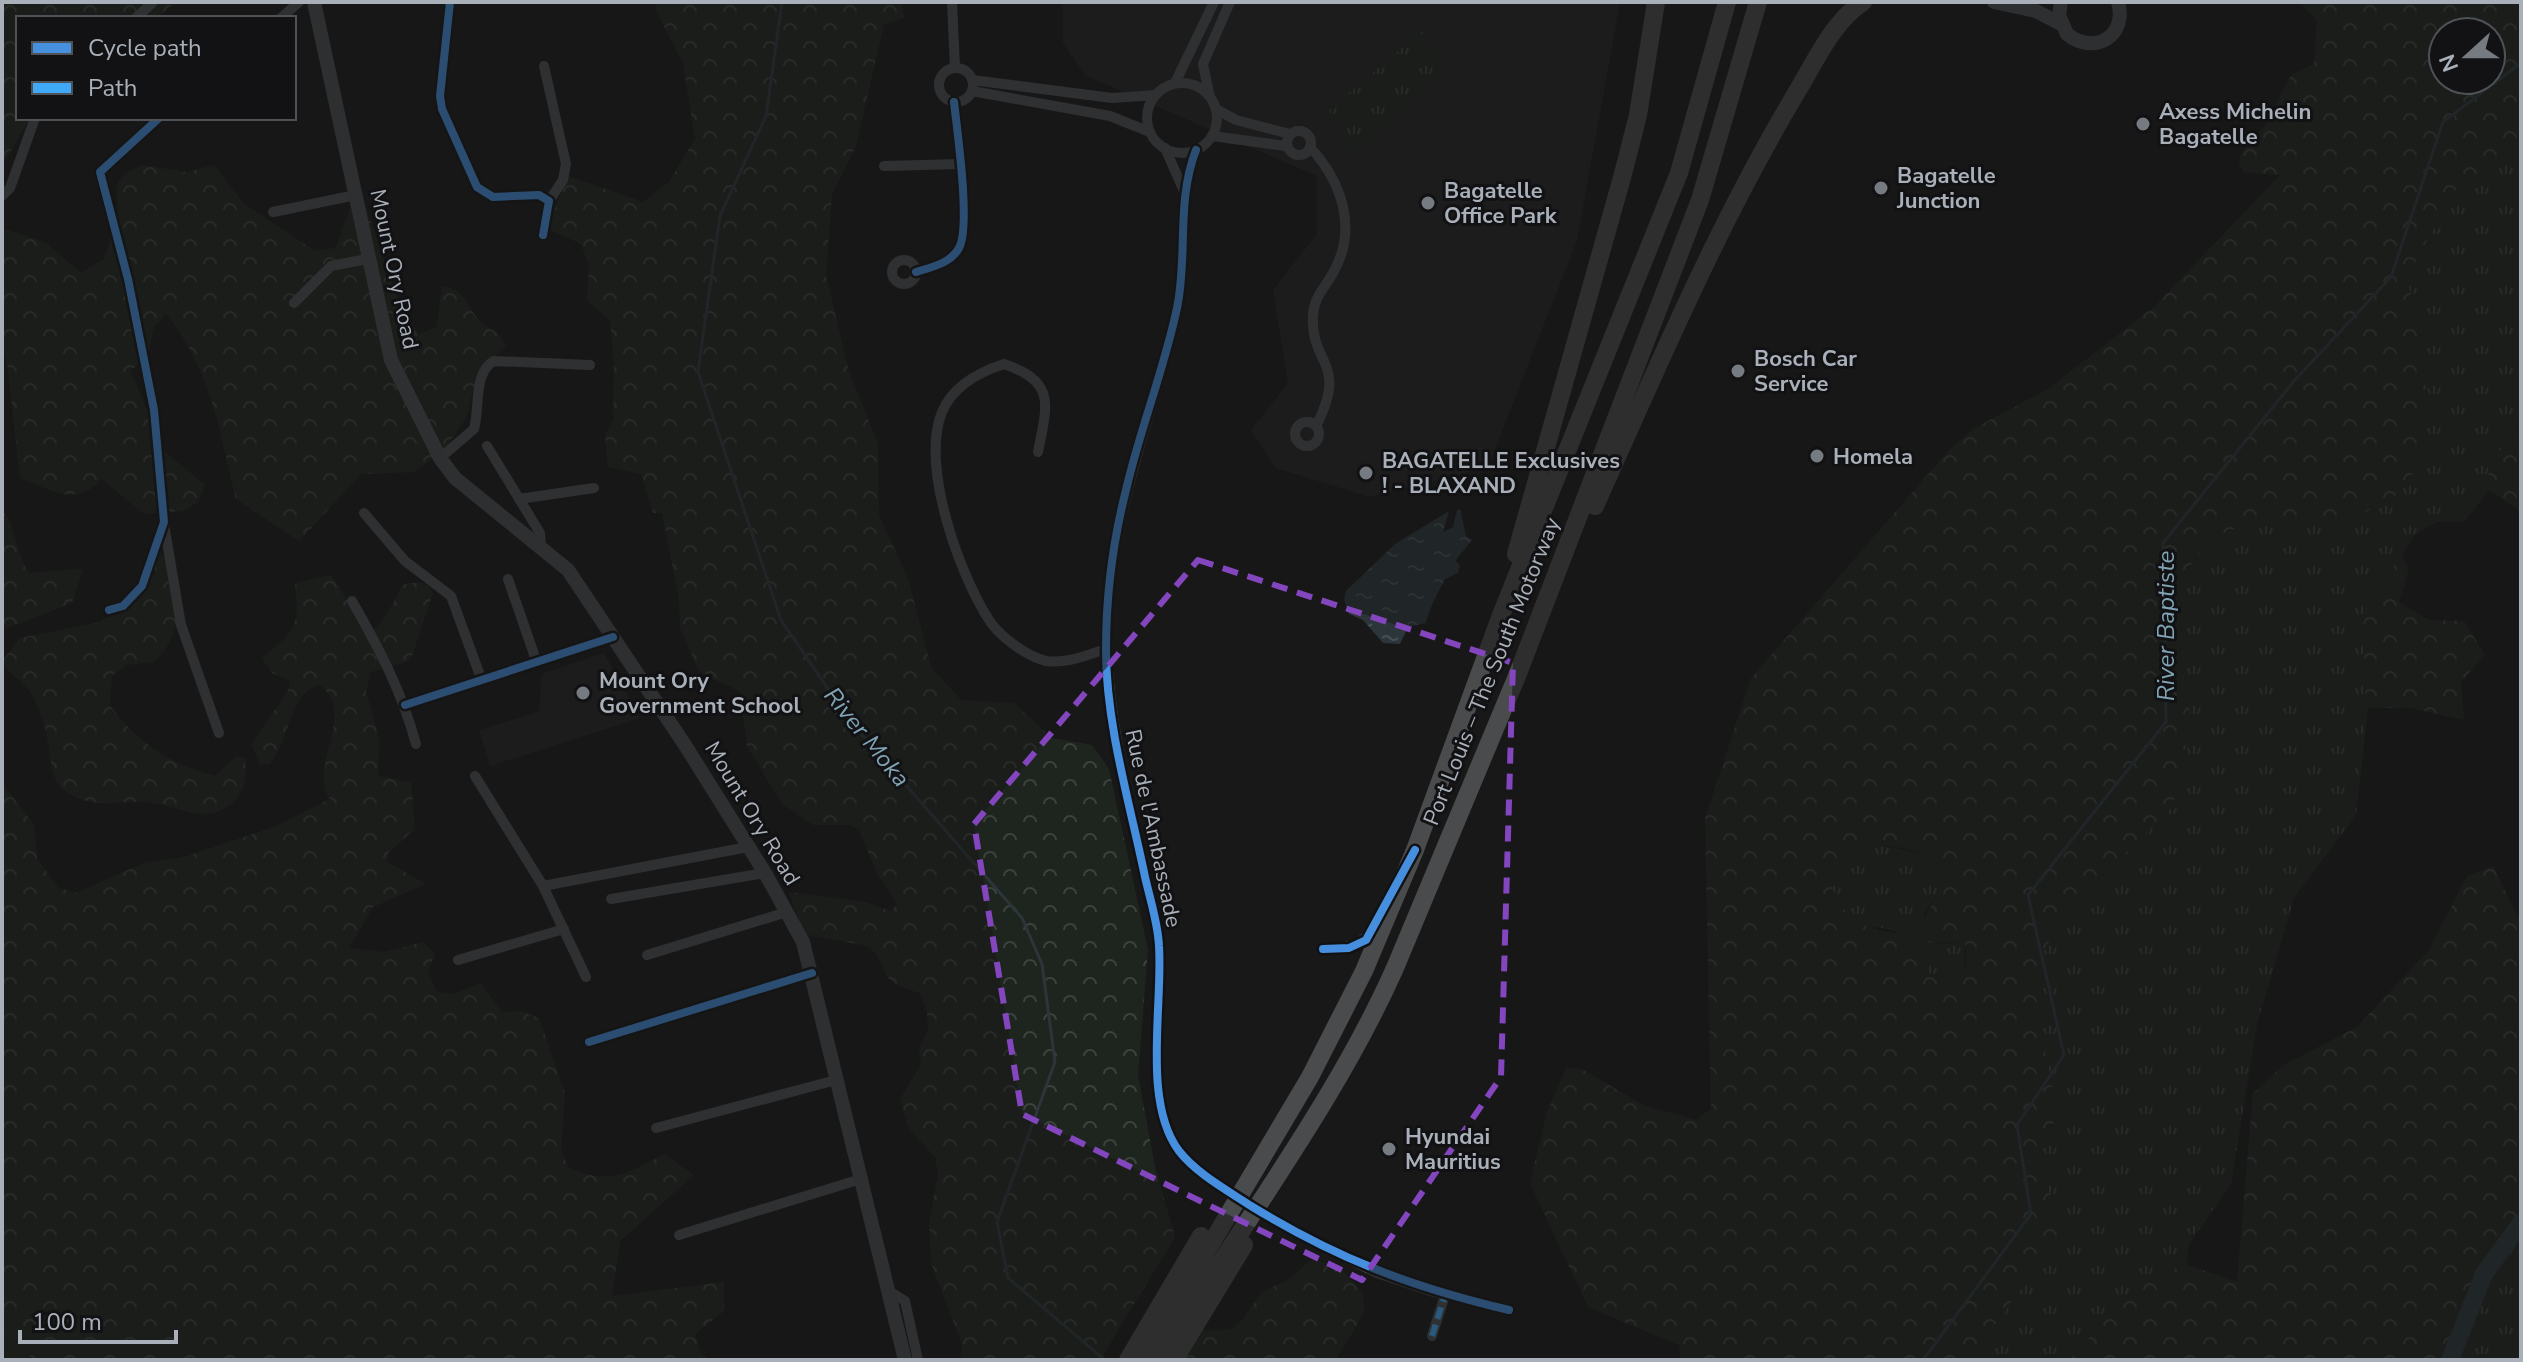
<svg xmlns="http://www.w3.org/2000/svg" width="2523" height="1362" viewBox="0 0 2523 1362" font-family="'Nunito Sans',sans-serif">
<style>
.built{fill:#222224}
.grass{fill:url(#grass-tufts)}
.forest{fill:url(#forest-crowns);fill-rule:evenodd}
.water{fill:url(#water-ripples)}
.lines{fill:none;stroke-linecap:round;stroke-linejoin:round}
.stream{stroke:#2b353a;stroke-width:3}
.river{stroke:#2b353a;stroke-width:18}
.street{stroke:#4c4e51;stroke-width:10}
.secondary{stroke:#4b4d4f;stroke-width:14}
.highway{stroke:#4a4b4d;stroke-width:18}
.street-bridge{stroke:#4c4e51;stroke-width:10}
.quiet{stroke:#3fa9f5;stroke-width:6;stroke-dasharray:12 6;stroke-linecap:butt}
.cycleway-casing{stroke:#121214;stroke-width:13}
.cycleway{stroke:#468fdf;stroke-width:8}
.marked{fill:none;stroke:#8446be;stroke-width:6;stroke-dasharray:16 10;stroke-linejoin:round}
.poi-dot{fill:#767b81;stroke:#121214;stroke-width:3}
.labels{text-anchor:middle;stroke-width:6;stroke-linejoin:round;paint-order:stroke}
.poi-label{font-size:22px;font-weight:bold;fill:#a9b0b9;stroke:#121214;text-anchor:start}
.street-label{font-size:22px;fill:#a9b0b9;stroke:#121214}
.water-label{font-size:24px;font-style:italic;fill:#80a4b4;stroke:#121214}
</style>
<defs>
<pattern id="grass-tufts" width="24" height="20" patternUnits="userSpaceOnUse" patternTransform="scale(2)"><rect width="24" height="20" fill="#1e251e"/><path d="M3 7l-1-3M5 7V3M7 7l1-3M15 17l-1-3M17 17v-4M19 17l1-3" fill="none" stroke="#3c423d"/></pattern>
<pattern id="forest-crowns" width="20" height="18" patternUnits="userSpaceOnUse" patternTransform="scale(2)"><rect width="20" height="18" fill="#1e251e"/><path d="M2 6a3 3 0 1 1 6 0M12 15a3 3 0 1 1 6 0" fill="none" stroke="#3c423d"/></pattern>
<pattern id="water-ripples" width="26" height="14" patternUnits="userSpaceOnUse" patternTransform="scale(2)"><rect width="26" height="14" fill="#2b353a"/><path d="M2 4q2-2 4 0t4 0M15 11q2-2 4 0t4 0" fill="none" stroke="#475054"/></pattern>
</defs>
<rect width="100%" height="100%" fill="#181818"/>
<g class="built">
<polygon points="1063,2 1620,2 1577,240 1488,467 1370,497 1276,468 1251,430 1288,383 1273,290 1317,234 1317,176 1085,75 1063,43"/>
<polygon points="604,653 640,718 490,766 479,730 539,712 542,674"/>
</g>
<g class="grass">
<polygon points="1422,31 1445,71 1354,153 1329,110"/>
<polygon points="2521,152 2521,425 2488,466 2489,490 2464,522 2436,522 2415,535 2369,602 2362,629 2368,708 2356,815 2294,898 2257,1024 2231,1184 2189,1244 2186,1264 2138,1285 2069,1360 1980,1360 1996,1323 2058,1239 2061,1213 2033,1163 2058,1115 2042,1034 2043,952 2070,907 2173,806 2191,722 2174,614 2193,560 2209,539 2237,528 2348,521 2427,392 2409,286 2416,260 2456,190"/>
<path d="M 1868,846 C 1890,846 1950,851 1940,888 C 1937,897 1928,907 1923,915 L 1937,944 L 1965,943 L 1964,971 L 1946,981 L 1936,981 L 1925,968 L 1926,951 C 1914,944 1902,934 1889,929 C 1881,926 1872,929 1865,925 C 1822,899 1820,865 1868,846 Z"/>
<path d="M 2521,1214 L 2521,1360 L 2454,1360 C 2463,1301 2485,1262 2521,1214 Z"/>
<polygon points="2,1332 20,1342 33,1360 2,1360"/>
</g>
<g class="forest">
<polygon points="2,2 175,2 157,18 18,18 18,118 30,118 2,166"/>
<path d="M 656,2 L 901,2 L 904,18 L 884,24 L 856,146 L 832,195 L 826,275 L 849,372 L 878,444 L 879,515 L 909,581 L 931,667 L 961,700 L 1014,703 L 1052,738 L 1092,745 L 1109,769 L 1148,950 L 1138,1075 L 1155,1167 L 1175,1237 L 1100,1360 L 960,1360 L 962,1344 L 931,1263 L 929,1222 L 938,1176 L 936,1158 L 909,1129 L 900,1099 L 921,1065 L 919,1047 L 928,1031 L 927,1012 L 920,993 C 869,978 896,971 868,946 L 809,935 L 802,928 L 789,892 L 865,902 L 891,911 L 897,903 L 877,873 L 859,830 L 851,825 L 813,825 L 782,804 L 747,746 L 740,691 L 700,673 L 680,628 L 679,599 L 662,513 L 653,513 L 641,474 L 608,467 L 605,436 L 613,420 L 614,363 L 610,320 L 587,301 L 589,265 L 581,244 L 547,228 L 568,176 L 643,202 L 669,182 L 695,139 L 683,63 L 657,13 Z"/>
<path d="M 2300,2 L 2521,2 L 2521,152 L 2456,190 L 2416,260 L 2409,286 L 2427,392 L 2413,474 L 2394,497 L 2348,521 L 2237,528 L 2209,539 L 2193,560 L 2174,614 L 2191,722 L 2173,806 L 2070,907 L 2043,952 L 2042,1034 L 2058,1115 L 2033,1163 L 2061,1214 L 2058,1239 L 1996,1323 L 1980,1360 L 1681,1360 L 1679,1345 L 1588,1307 L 1530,1183 L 1547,1112 L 1566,1068 L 1582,1069 L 1643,1105 L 1696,1120 L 1711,1109 L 1705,819 L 1751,678 L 1951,448 L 1973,429 L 2048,389 L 2155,306 L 2280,175 L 2244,172 L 2239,164 L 2240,155 L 2264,127 L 2291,75 L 2314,64 L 2317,21 ZM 2443,32 L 2491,32 L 2491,80 L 2443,80 ZM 1868,846 C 1892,846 1924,845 1936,871 C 1939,877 1942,883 1939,890 C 1933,909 1913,920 1928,942 L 1965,943 L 1967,962 L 1964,971 L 1946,981 L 1936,981 L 1925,968 L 1926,951 C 1910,929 1882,935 1865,925 C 1821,900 1820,865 1868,846 Z"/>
<path d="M 142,165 L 187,172 L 214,165 L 243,203 L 315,251 L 336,248 L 353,199 L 363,199 L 400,307 L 419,334 L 437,327 L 442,286 C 465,288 466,306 479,320 C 490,333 494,324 506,346 L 478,371 L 466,418 L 442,453 L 413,472 L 361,474 L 299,541 L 236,499 C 219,430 212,371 166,314 L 154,327 L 146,361 L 130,370 L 165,452 L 205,485 L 198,502 L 183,511 L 144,514 L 102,479 C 74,508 53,490 20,478 L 7,364 L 2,345 L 2,228 L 46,243 L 81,273 L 104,259 C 108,247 114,234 116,221 C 122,191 104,182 142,165 Z"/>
<polygon points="2521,425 2521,512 2489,490 2488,466"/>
<path d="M 2,510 C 17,527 15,553 29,573 L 83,569 L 72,603 L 2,630 Z"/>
<path d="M 158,553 L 167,558 L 176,623 C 173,639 166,650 154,662 L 126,665 L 112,676 L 110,705 C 136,742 171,765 215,776 L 236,756 L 245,758 C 247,776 246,790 232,803 C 204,827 177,804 146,802 C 117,800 95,810 68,793 C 47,779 52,753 46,732 C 43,720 37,702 30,692 C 22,679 8,675 3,660 L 20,638 L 96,623 L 124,610 Z"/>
<polygon points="2401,555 2409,568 2399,602 2429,620 2464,621 2485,655 2461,682 2464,720 2411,708 2368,708 2362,629 2369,602"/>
<path d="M 331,575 C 365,622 363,667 402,585 C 416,582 425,579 433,593 L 412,656 L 406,662 L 371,672 L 366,691 L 379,739 L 378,776 L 411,782 L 415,829 L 388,853 L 387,862 L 426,884 L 373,907 L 349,948 L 385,952 L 423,942 L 435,954 L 428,972 L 437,992 L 454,994 L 481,983 L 502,1012 L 521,1011 L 539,1018 L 565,1093 L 561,1150 L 568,1167 C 609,1186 627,1174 664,1154 L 694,1175 L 620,1241 L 612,1296 L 724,1282 L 724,1311 L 695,1334 L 700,1352 L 707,1359 L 736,1360 L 33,1360 L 20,1342 L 2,1332 L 2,783 L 34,825 L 37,859 L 59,888 L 76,893 L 146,862 L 181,858 L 274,827 L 330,799 C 307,765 358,714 320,685 C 288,691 290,744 269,764 L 260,764 L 251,744 L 288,691 L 290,681 L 272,673 L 262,658 C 296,631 300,625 295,583 Z"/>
<polygon points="2493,866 2515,912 2521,917 2521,1214 2490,1256 2460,1319 2454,1360 2069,1360 2138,1285 2186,1264 2237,1282 2253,1093 2284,1065 2357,1027 2429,950 2467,876"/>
<path d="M 1314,1259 L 1340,1267 L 1363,1294 L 1364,1313 L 1336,1360 L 1181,1360 L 1199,1329 C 1240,1334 1237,1327 1258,1297 C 1264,1288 1281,1285 1290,1278 C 1299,1272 1304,1264 1314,1259 Z"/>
</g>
<path class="water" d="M 1460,509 L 1466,536 L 1472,540 L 1455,561 L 1460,565 L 1458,573 L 1445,579 C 1437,595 1430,606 1426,623 L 1408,627 L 1400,644 L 1383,643 L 1363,620 L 1349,614 L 1344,600 L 1346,591 L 1395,544 L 1449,511 L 1443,532 L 1453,527 L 1457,510 Z"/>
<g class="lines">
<g class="stream">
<polyline points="782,2 766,116 720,216 698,372 781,620 849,720 1022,918 1042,964 1055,1062 997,1222 1008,1278 1105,1360"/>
<polyline points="1923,1360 2031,1214 2017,1125 2064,1055 2028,895 2166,722 2163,543 2294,381 2391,277 2443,122 2521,63"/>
</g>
<polyline class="river" points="2450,1360 2484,1274 2521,1223"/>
<g class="street">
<polyline points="450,2 440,96 442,109 477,187 493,197 539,195 549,201 543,235"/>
<polyline points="952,2 955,68"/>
<polyline points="136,18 153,2"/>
<polyline points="281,18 299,2"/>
<polyline points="544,66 566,164 563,180 549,201"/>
<circle cx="956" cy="85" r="17"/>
<polyline points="972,80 1112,98 1156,95"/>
<polyline points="1175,83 1214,2"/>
<circle cx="1182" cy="118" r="35"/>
<polyline points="972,91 1110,116 1150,132"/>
<polyline points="1209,93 1203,64 1230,2"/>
<polyline points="1216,109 1236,120 1290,134"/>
<circle cx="1299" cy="143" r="12"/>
<polyline points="1212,136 1286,146"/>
<path d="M 1310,147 C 1341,181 1358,227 1334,271 C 1326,287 1314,296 1313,315 C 1310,366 1349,361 1316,426"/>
<polyline points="1165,148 1183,189"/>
<path d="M 1196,150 C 1176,201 1187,257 1176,311 C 1152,425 1101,534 1107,653 C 1110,725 1128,798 1143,868 C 1149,893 1157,919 1159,945 C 1164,1005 1142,1104 1180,1152 C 1189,1164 1204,1174 1216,1184"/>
<polyline points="884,166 961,164"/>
<polyline points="2,196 10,188 35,118"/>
<polyline points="273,212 356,195"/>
<circle cx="904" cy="272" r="12"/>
<path d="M 916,272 C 932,267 951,263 959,248 C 971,226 957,130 954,102"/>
<polyline points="294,303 331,266 367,259"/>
<circle cx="1307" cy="434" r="12"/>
<polyline points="487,446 540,533 541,547"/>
<path d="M 1038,452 C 1047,405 1057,382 1004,364 C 979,372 953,386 942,412 C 920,466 960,577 991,623 C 1002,638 1028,657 1046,661 C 1067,664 1087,655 1106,649"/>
<path d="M 440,458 L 474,429 C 480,409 473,372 494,361 L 590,365"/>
<polyline points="519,499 594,488"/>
<polyline points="364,513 405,561 451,596 482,681"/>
<polyline points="164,524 181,625 219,733"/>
<polyline points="508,579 537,663"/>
<path d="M 352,601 C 379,648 402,692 416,744"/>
<polyline points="109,610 123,606 142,586 164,522 154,410 128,279 100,172 159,118"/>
<polyline points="405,705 613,637"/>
<polyline points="475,776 543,886 586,977"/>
<polyline points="543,886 748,847"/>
<polyline points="611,899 765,873"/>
<path d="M 1323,949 C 1347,948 1362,947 1375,925"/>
<polyline points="647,955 787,912"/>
<polyline points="458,960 564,929"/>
<polyline points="589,1042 812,973"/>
<polyline points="656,1128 836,1080"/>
<polyline points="1296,1233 1377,1273 1434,1292 1509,1310"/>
<polyline points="679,1235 861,1179"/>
<polyline points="887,1290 905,1301 918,1360"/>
<polyline points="1432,1336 1445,1295"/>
</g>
<g class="secondary">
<polyline points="314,2 391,360 440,458 455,478 568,570 685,745 765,873 803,942 905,1360"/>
<polyline points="1994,2 2036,11 2061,24"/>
<path d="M 2061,2 L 2059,15 L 2067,34 C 2094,56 2128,36 2118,2"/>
</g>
<g class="highway">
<path d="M 1595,506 C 1658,366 1717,226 1795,95 C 1814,64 1832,22 1863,2"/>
<polyline points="1516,554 1623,174 1638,115 1656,2"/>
<polyline points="1128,1360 1201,1236"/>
<polyline points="1142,1360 1310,1077 1364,971 1415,850 1501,615 1679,173 1727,2"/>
<path d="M 1160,1360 C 1237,1229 1333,1107 1395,968 L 1517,676 L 1700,200 L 1758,2"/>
<polyline points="1174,1360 1244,1245"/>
</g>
<polyline class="street-bridge" points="1216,1184 1296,1233"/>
<polyline class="quiet" points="1432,1336 1445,1295"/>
<defs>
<g id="cycleway">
<polyline points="450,2 440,96 442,109 477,187 493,197 539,195 549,201 543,235"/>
<path d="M 1196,150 C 1176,201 1188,256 1177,308 C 1164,370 1140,429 1126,490 C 1113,541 1106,597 1106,650 C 1106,725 1130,804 1145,877 C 1150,899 1158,923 1159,946 C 1163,1006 1142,1102 1179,1151 C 1197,1174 1227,1190 1251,1206 C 1338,1259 1411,1287 1509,1310"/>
<path d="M 916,272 C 932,267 951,263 959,248 C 971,226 957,130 954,102"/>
<polyline points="109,610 123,606 142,586 164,522 154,410 128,279 100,172 159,118"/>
<polyline points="405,705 613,637"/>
<polyline points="1323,949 1349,948 1366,940 1415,850"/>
<polyline points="589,1042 812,973"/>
</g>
</defs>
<use href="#cycleway" class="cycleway-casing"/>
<use href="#cycleway" class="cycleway"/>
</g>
<path d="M0 0H2523V1362H0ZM 1198,560 L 1513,663 L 1501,1077 L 1362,1280 L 1022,1114 L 974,824 Z" fill="#181818" fill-opacity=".55" fill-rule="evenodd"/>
<path class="marked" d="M 1198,560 L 1513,663 L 1501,1077 L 1362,1280 L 1022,1114 L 974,824 Z"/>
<g class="poi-dot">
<circle cx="2143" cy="124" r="8"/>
<circle cx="1881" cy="188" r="8"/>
<circle cx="1428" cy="203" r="8"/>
<circle cx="1738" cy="371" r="8"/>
<circle cx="1817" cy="456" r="8"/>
<circle cx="1366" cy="473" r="8"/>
<circle cx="583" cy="693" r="8"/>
<circle cx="1389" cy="1149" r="8"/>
</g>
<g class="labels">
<g class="poi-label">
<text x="2159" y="119">Axess Michelin<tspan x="2159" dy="25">Bagatelle</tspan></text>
<text x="1897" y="183">Bagatelle<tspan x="1897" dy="25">Junction</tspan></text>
<text x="1444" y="198">Bagatelle<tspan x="1444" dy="25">Office Park</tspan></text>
<text x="1754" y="366">Bosch Car<tspan x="1754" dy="25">Service</tspan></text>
<text x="1833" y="464">Homela</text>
<text x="1382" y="468">BAGATELLE Exclusives<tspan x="1382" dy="25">! - BLAXAND</tspan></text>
<text x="599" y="688">Mount Ory<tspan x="599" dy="25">Government School</tspan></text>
<text x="1405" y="1144">Hyundai<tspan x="1405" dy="25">Mauritius</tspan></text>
</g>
<g class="street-label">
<text transform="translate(395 269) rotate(78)" y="8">Mount Ory Road</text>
<text transform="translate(1491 671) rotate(-68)" y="8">Port Louis – The South Motorway</text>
<text transform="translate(753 813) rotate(59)" y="8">Mount Ory Road</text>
<text transform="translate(1154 828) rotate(78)" y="8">Rue de l'Ambassade</text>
</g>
<g class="water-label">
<text transform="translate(2166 626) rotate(-90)" y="8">River Baptiste</text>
<text transform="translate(867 737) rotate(51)" y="8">River Moka</text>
</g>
</g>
<rect width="2523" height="1362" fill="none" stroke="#a9b0b9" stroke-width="8"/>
<rect x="16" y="16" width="280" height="104" fill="#121214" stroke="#4e5156" stroke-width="2"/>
<rect x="32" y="42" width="40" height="12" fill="#468fdf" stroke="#4e5156" stroke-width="2"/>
<text x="88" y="56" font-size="24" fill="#a9b0b9">Cycle path</text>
<rect x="32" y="82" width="40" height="12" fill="#3fa9f5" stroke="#4e5156" stroke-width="2"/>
<text x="88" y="96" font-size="24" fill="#a9b0b9">Path</text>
<g transform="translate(2467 56) rotate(249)"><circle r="38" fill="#121214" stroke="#4e5156" stroke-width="2"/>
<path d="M0-6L14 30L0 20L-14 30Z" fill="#767b81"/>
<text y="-12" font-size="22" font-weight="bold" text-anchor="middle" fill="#a9b0b9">N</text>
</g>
<path d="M20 1330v12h156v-12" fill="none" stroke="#a9b0b9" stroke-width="4"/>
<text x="32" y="1330" font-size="24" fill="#a9b0b9" stroke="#121214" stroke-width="6" paint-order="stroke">100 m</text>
</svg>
